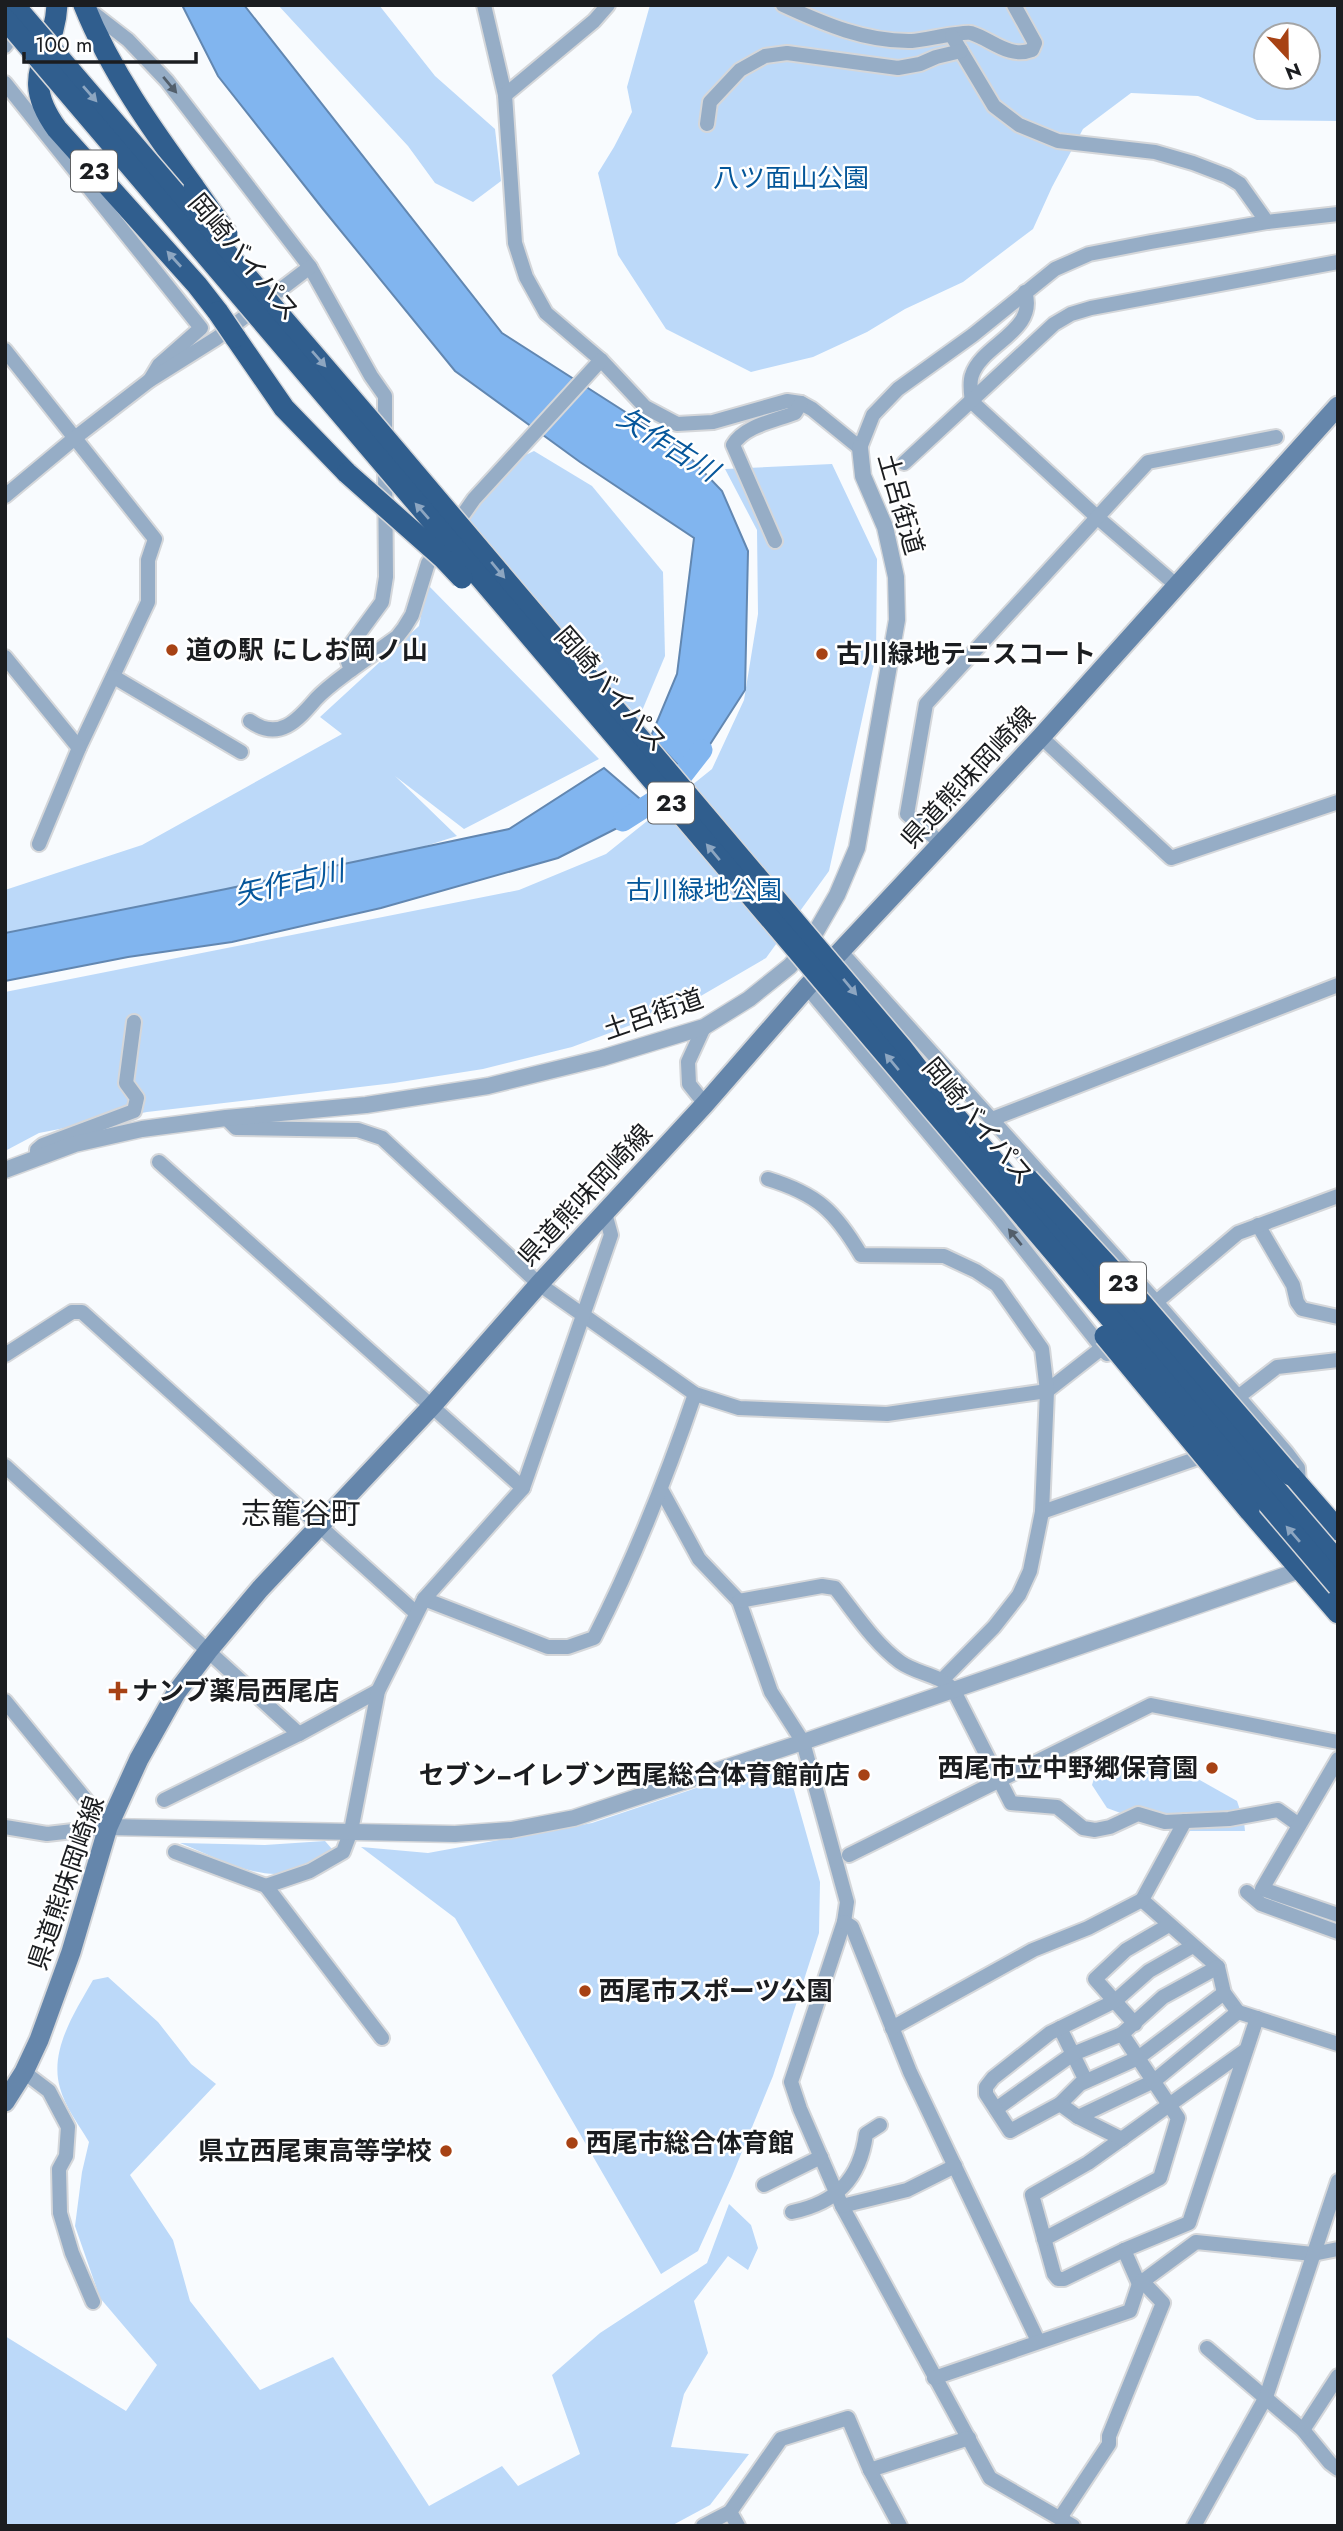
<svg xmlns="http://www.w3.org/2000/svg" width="1343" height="2531" viewBox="0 0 1343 2531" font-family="Jost,'Noto Sans JP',sans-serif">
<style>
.green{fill:#bcd9f9;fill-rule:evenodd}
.water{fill:#81b5ef;stroke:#6287b1;stroke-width:2}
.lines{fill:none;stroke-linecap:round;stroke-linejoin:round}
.river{stroke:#81b5ef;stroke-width:21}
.minor-casing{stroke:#d5d7da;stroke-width:18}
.tertiary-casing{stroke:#d5d7da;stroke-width:19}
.secondary-casing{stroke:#d5d7da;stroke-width:23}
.trunk-casing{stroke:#d5d7da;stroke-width:24}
.minor{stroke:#96adc6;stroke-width:14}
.tertiary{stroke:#96adc6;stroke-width:16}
.secondary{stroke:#6586ab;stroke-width:19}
.trunk{stroke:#305e8e;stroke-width:21}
.trunk-bridge-casing{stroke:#d5d7da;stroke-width:24;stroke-linecap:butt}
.trunk-bridge{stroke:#305e8e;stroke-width:21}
.oneway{fill:#525e6b}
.oneway2{fill:#8da6c1}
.poi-dot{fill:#a74214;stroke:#fff;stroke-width:2.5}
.labels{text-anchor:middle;stroke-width:5;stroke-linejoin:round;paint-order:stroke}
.shield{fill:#fff;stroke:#5f6163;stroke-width:2}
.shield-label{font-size:24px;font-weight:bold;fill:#1b1d20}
.park-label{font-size:26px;fill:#045699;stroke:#fff}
.street-label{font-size:26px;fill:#1b1d20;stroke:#fff}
.poi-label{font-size:26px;font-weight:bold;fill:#1b1d20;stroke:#fff;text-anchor:start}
.water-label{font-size:28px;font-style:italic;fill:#07579b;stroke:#fff}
.quarter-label{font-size:30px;fill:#1b1d20;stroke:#fff}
</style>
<rect width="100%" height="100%" fill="#f8fbfe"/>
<g class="green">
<polygon points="278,5 379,5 435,76 495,129 501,181 473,202 435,183 408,146"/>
<path d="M 650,5 L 1338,5 L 1338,121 L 1257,120 L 1198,96 L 1131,93 L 1083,129 L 1052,187 L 1033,229 L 963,282 L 905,309 L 867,332 L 813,357 L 751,372 L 666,329 L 618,255 L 598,173 L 614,147 L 632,112 L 627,87 ZM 1266,35 L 1308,35 L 1308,77 L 1266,77 Z"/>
<polygon points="534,451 592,486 663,572 665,656 639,718 462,521 515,460"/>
<polygon points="832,464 877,559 876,655 829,871 766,958 687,1004 572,1047 483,1069 394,1083 147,1112 39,1133 5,1151 5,992 519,890 606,854 712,769 744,700 758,614 757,530 725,469"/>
<polygon points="427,584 599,759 464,829 395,776 457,836 250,902 5,941 5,890 142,845 342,734 320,717 419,626"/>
<polygon points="1117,1757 1182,1770 1237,1801 1244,1822 1245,1831 1169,1831 1107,1808 1092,1785 1098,1766"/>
<polygon points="788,1769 820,1882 819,1933 773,2076 732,2176 698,2251 661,2274 455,1918 361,1847 428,1853 592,1823 732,1776"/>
<path d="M 325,1841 L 332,1849 C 320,1856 307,1866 294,1871 C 260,1883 211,1855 180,1843 L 265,1845 Z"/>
<path d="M 108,1977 L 158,2022 L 191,2064 L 216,2084 L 130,2175 L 173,2240 L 190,2301 L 260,2390 L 333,2357 L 429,2506 L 502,2466 L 518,2486 L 580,2454 L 552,2375 L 600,2333 L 707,2263 L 729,2204 L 751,2225 L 758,2248 L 748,2270 L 728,2256 L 694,2301 L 708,2353 L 684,2394 L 671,2447 L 749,2454 L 710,2505 L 671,2526 L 5,2526 L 5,2336 L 126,2411 L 157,2365 L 100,2298 L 75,2226 L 82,2172 L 89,2142 C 79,2125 65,2107 60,2088 C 49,2050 75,2012 93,1980 Z"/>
</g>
<g class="water">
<polygon points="182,5 244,5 502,333 680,447 722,491 748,551 745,690 689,777 651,736 677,674 694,538 580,462 455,371 323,209 218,76"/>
<polygon points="604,768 653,810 558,858 381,908 232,942 128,957 5,981 5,933 226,889 509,829"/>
</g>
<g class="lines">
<polyline class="river" points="623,821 670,791 702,750"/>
<defs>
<g id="minor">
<polyline points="484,5 505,95 515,243 526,277 546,313 601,360 645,407 677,424 713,422 787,401 801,403 812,409 860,448 873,415 898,389 973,335 1055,269 1089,254 1151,242 1267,222 1338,214"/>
<path d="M 783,5 C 824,24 866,42 912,41 C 925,40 963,31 971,33 C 991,39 1009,59 1032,50 L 1035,43 L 1014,5"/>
<polyline points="88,9 128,40 167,81 310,267 371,376 385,396 385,438"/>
<polyline points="952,36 994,106 1019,125 1058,141 1155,152 1193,163 1227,176 1240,184 1267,222"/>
<polyline points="5,46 20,25"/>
<polyline points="5,83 201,328 159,365 150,380"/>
<polyline points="505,95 594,21 608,5"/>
<polyline points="707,124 710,102 740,70 765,56 787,53 898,68 920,64 936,57 961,51"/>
<path d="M 1025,292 C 1038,331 982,344 972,375 C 969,383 971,394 972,402 L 1098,518 L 1176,585"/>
<polyline points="5,350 155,539 148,560 148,602 79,748 39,844"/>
<polyline points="904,463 1054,324 1071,314 1091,308 1338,262"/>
<polyline points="5,496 76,437 150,380 217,338 310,267"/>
<polyline points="453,529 474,499 601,360"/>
<path d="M 775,541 L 733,445 C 744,426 774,421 795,413 L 801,403"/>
<polyline points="5,657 79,748"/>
<polyline points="351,670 397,637 404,628 412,615 428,563 441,545"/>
<polyline points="114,677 241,752"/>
<path d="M 250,721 C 279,742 298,720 316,699 C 326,688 339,679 351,670 L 347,659 L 349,647 L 382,602 L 386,577 L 385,465"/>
<polyline points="1041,737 1171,858 1338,802"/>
<polyline points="942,844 907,814 926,704 1148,462 1276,437"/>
<polyline points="841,952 1156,1302 1286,1452 1298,1468 1299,1485"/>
<polyline points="807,987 997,1215 1107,1354"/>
<polyline points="704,1027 688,1062 689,1084 705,1104"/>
<polyline points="226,1118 236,1128 358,1130 382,1138 539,1284 695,1394 739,1408 887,1414 1047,1391 1116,1337"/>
<polyline points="992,1119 1338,985"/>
<polyline points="37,1158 37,1150 43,1145 134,1111 137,1098 126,1083 134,1022"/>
<polyline points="159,1162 523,1488"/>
<path d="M 768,1179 C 817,1194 835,1211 861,1255 L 944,1256 L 976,1271 L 997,1285 L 1042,1349 L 1047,1391 L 1042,1512 L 1030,1571 L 1019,1595 L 994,1627 L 943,1679"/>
<polyline points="1258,1225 1293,1285 1297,1302 1302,1309 1338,1317"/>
<polyline points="1142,1314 1238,1233 1338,1196"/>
<polyline points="5,1355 72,1312 82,1312 415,1612"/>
<polyline points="1238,1397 1277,1367 1338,1360"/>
<polyline points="5,1466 299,1734"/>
<polyline points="662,1491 699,1559 739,1601 771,1692 803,1742 847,1902 844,1922 791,2082 800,2109 842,2206 990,2478 1073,2526"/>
<polyline points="1042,1512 1195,1459"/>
<path d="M 424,1599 L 548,1647 L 568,1647 L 594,1638 C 635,1558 666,1479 695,1394"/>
<path d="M 739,1601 L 822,1586 L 835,1588 C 855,1613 874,1643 900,1662 C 917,1674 938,1674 953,1689 L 1011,1803 L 1057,1807 L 1083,1828 L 1095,1830 L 1110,1827 L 1138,1814 L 1165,1822 L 1229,1819 L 1278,1810 L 1299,1825"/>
<polyline points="5,1701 108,1827"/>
<polyline points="1338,1759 1262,1889 1338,1915"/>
<polyline points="164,1800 299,1734 378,1691"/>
<polyline points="1185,1821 1142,1900 1218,1967 1224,1993 1238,2012 1338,2044"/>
<polyline points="5,1827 47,1834 108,1827"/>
<polyline points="175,1852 266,1886 382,2038"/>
<polyline points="849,1855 1151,1705 1338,1742"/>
<polyline points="266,1886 310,1871 343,1852 351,1831 378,1691 424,1599 523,1488 611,1235 605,1213"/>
<polyline points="1247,1892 1261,1904 1338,1932"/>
<polyline points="844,1922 852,1927 910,2072 1038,2341"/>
<polyline points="1135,2024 1095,1979 1126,1950 1169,1925"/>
<polyline points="892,2028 1033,1950 1088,1928 1142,1900"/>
<polyline points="1060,2028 1086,2081"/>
<polyline points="1246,2050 1088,2163 1032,2195 1054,2274 1058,2279 1064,2279 1124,2250 1189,2223 1257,2018"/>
<polyline points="24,2072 49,2091 68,2127 66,2156 59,2169 60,2213 72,2253 93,2302"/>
<polyline points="1060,2104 1080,2084 1138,2058 1224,1993"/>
<polyline points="996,2109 1073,2054 1122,2034"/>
<polyline points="1078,2117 1060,2104 1010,2131 986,2094 986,2087 993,2078 1050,2033 1115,2001 1149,1971 1193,1946"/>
<polyline points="1122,2139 1078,2117 1154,2081 1238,2012"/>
<polyline points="764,2185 821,2157"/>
<polyline points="842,2206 907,2190 955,2166"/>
<path d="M 792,2212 C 836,2203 860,2179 866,2134 L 880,2125"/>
<polyline points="1044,2239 1160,2178 1178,2118 1122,2034 1163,1997 1218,1967"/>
<polyline points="1124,2250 1139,2284"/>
<polyline points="1207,2348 1303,2430 1330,2463 1338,2469"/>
<polyline points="934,2378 1130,2311 1139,2284 1196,2242 1313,2254 1338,2249"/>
<polyline points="1303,2430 1338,2376"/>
<polyline points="870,2470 969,2438"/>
<polyline points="730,2512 738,2526"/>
<polyline points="1060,2518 1109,2444 1109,2436 1163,2303 1142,2281"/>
<polyline points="703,2526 730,2512 781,2439 848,2418 870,2470 900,2526"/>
<polyline points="1194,2526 1266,2397 1338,2181"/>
</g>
<g id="tertiary">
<polyline points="5,1170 75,1144 142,1129 226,1118 366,1105 488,1086 602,1058 704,1027 749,999 790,966 810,942 837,895 857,848 897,620 896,577 885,527 863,476 860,448"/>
<polyline points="108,1827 455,1834 511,1830 574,1818 803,1742 1309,1567"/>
</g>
<polyline id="secondary" points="5,2102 24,2072 39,2040 71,1952 108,1827 139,1759 176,1693 208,1651 260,1589 432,1406 539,1284 705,1104 807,987 1041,737 1338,406"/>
<g id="trunk">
<path d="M 57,5 C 54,59 17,74 57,129 L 197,285 L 218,312"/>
<path d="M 84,5 C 111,72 152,129 194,187"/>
<polyline points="235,337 284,408 347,473"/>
<polyline points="1290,1475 1338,1530"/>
<polyline points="1249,1510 1338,1613"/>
</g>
</defs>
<use href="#minor" class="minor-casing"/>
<use href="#tertiary" class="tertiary-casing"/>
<use href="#secondary" class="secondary-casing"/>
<use href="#trunk" class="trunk-casing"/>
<use href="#minor" class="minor"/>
<use href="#tertiary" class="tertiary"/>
<use href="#secondary" class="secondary"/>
<use href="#trunk" class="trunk"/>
<defs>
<g id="trunk-bridge">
<polyline points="14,5 370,420 901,1047 944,1103 1338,1562"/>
<polyline points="5,19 1338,1586"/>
<polyline points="194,187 227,234"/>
<polyline points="218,312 235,337"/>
<polyline points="347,473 444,559 462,578"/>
<polyline points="1028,1179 1132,1292 1290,1475"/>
<polyline points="1105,1336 1249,1510"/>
</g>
</defs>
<use href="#trunk-bridge" class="trunk-bridge-casing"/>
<use href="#trunk-bridge" class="trunk-bridge"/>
</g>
<defs><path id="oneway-solid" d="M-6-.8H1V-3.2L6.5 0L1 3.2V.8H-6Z" transform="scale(1.75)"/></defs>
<g class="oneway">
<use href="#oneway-solid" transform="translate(170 85) rotate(50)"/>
<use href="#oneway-solid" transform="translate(1015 1237) rotate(-129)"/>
</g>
<g class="oneway2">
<use href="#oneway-solid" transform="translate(90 94) rotate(49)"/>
<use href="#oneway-solid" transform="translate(174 259) rotate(-132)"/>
<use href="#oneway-solid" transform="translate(319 359) rotate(49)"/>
<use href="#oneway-solid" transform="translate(422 511) rotate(-131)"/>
<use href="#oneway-solid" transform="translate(498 570) rotate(50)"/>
<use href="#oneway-solid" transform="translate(713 852) rotate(-130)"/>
<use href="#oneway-solid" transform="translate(850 987) rotate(50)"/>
<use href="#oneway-solid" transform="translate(892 1062) rotate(-130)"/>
<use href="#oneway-solid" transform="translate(1293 1534) rotate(-131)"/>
</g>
<g class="poi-dot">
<circle cx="172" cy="650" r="7"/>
<circle cx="822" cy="654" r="7"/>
<path d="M114.5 1680.5h7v7h7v7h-7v7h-7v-7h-7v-7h7z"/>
<circle cx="1212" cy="1768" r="7"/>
<circle cx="864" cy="1775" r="7"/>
<circle cx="585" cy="1991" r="7"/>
<circle cx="572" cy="2143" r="7"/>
<circle cx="446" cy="2151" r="7"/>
</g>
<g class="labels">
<g class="shield">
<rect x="71" y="150.5" width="46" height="41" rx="5"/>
<rect x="648" y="782.5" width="46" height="41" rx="5"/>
<rect x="1100" y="1262.5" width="46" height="41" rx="5"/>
</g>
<g class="shield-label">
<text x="94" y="179">23</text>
<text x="671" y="811">23</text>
<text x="1123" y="1291">23</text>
</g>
<g class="park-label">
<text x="791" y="187">八ツ面山公園</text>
<text x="704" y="899">古川緑地公園</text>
</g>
<g class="street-label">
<text transform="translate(244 257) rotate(50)" y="9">岡崎バイパス</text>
<text transform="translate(901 504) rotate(74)" y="9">土呂街道</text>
<text transform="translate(611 689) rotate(49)" y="9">岡崎バイパス</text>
<text transform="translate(968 777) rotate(-47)" y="9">県道熊味岡崎線</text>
<text transform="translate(653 1014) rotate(-19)" y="9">土呂街道</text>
<text transform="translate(978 1121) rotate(50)" y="9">岡崎バイパス</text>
<text transform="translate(585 1195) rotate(-47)" y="9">県道熊味岡崎線</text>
<text transform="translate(66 1883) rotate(-71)" y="9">県道熊味岡崎線</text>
</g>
<g class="poi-label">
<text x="186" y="659">道の駅 にしお岡ノ山</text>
<text x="836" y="663">古川緑地テニスコート</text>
<text x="132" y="1700">ナンブ薬局西尾店</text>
<text x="1198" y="1777" text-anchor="end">西尾市立中野郷保育園</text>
<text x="850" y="1784" text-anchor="end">セブン−イレブン西尾総合体育館前店</text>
<text x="599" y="2000">西尾市スポーツ公園</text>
<text x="586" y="2152">西尾市総合体育館</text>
<text x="432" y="2160" text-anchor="end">県立西尾東高等学校</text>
</g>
<g class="water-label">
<text transform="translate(668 444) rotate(32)" y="10">矢作古川</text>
<text transform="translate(289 882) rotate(-13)" y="10">矢作古川</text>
</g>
<g class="quarter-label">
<text x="301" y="1524">志籠谷町</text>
</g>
</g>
<rect width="1343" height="2531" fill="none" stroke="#1b1d20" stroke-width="14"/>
<g transform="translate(1287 56) rotate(158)"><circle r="33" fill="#ffffff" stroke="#a4a5a6" stroke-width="2"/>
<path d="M0-5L12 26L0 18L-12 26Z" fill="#a74214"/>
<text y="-10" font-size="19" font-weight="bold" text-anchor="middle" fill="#1b1d20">N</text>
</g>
<path d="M24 52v10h172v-10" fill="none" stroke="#1b1d20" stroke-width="3.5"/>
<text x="35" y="52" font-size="21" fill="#1b1d20" stroke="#ffffff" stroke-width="5" paint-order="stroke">100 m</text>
</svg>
